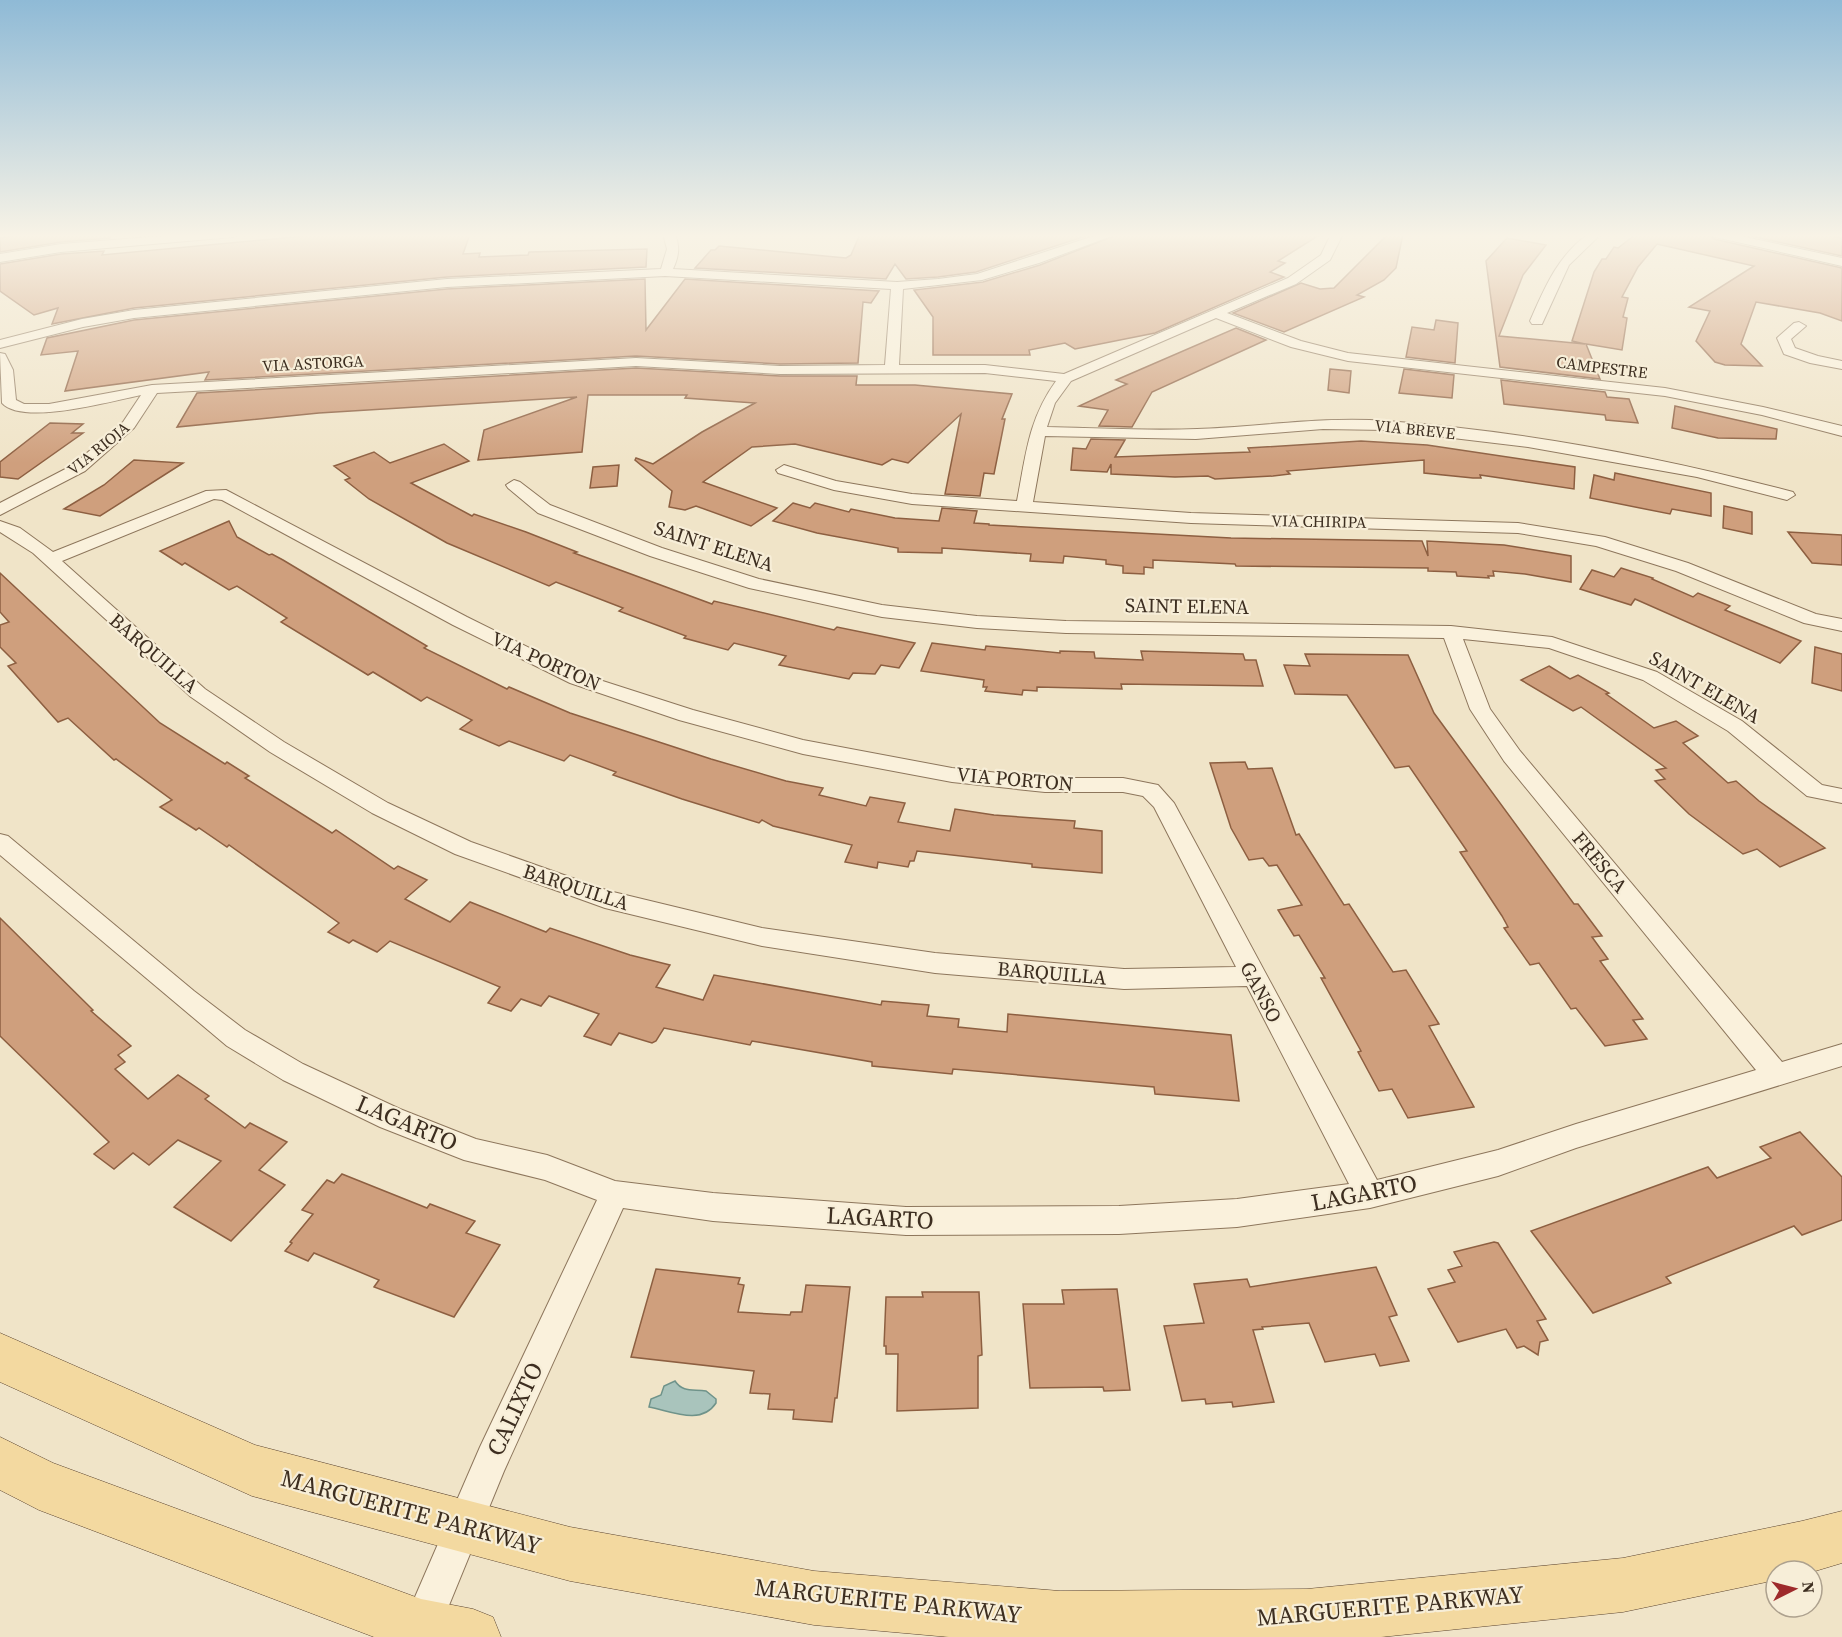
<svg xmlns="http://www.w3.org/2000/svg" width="1842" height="1637" viewBox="0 0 1842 1637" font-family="'Source Serif 4',serif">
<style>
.water{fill:#a9c4bc;stroke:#6f938a;stroke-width:1.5}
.building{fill:#cf9f7d;stroke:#8d5f41;stroke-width:1.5}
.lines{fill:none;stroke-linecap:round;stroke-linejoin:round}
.minor-casing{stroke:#8d765c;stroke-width:2}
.primary-casing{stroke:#5b4430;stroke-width:1}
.minor{fill:#faf1dc;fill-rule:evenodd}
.primary{fill:#f3d9a0;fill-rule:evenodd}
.labels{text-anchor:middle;stroke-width:4.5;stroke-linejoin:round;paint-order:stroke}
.far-street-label{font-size:16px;fill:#3d2e20;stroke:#f7eed8}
.street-label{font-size:20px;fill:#3d2e20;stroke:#f7eed8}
.near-street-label{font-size:24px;fill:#3d2e20;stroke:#f7eed8}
</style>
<rect width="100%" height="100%" fill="#f0e4c8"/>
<path class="water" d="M 675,1381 C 683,1393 693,1389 706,1391 L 716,1399 L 716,1403 C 701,1426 671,1411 649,1407 L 651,1399 L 661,1395 L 664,1386 Z"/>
<g class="building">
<polygon points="24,234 112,234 110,238 61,242 0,252 0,238"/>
<polygon points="325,234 470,234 463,254 480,253 479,257 528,255 529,252 647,249 646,267 447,277 134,308 52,324 58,308 34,315 0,291 0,264 61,254 104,251 102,255"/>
<polygon points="860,234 1092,234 976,272 938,277 906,279 895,264 886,279 695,268 711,250 715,250 719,246 846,258 851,255"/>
<polygon points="1119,234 1321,234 1278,261 1285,263 1270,272 1284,277 1155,333 1075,349 1065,343 1029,350 1030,355 933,355 933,317 914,290 983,282 1040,265"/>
<polygon points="1388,234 1403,234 1396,268 1384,280 1357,295 1364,297 1284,332 1233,313 1301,283 1320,289 1334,288"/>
<polygon points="1636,234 1707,234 1714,239 1842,268 1842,321 1820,313 1756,302 1741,344 1762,366 1725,365 1715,362 1696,341 1710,311 1689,307 1754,266 1657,244 1638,267 1622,297 1628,298 1623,317 1627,318 1622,350 1586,344 1600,379 1500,367 1486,261 1507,238 1546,245 1523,275 1499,336 1585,344 1572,341 1594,272 1602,259 1606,259 1614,247 1618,248"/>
<polygon points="1742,234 1824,234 1842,238 1842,256"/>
<polygon points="645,279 646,330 685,279 879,291 871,303 863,302 858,363 780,364 636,356 205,380 209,372 65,391 78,351 41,355 47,338 134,320 447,289"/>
<polygon points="1436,320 1458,323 1455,363 1406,357 1412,327 1434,330"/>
<polygon points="1236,328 1266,340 1152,392 1132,427 1099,426 1108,410 1079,406 1127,384 1116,380"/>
<polygon points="636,368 780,376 857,376 856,385 915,385 1012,394 1002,419 1005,419 994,474 984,473 980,496 945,494 961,414 908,463 892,459 882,465 795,444 752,447 703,482 777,508 751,526 696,506 685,510 669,507 672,491 635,460 636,458 653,464 702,432 755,403 685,398 687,395 588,395 582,452 478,460 484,430 577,397 319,413 177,427 197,393"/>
<polygon points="1330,369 1351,371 1349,393 1328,390"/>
<polygon points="1404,369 1454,375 1452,398 1399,393"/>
<polygon points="1501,380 1605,392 1607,397 1629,399 1638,423 1606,420 1605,415 1504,404"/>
<polygon points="1675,406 1777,429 1776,439 1718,438 1672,428"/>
<polygon points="50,423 83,424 72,433 83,433 18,479 0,477 0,462"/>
<polygon points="1091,439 1125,440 1115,457 1250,452 1248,448 1361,441 1427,445 1575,467 1574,489 1480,475 1481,478 1473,478 1424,473 1424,460 1287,471 1290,474 1273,476 1215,479 1208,476 1175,477 1111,474 1111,464 1107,472 1071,470 1073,448 1086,449"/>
<polygon points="444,444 469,461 411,483 472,516 474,514 526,532 577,552 574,553 712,604 714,601 834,630 837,627 915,643 899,668 881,665 875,674 853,673 849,679 779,665 786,656 734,643 728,650 684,638 686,636 619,611 623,608 556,582 549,586 447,543 369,499 345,480 350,478 334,466 374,452 390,463"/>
<polygon points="134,460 183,463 100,516 64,509 104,485"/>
<polygon points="619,465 617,486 590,488 593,467"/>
<polygon points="1615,473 1711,493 1711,516 1672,509 1670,514 1590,498 1594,475 1614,480"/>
<polygon points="793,503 810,508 815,503 849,512 851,509 895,518 939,521 942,508 977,511 974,523 989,524 989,525 1231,538 1422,541 1428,556 1427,541 1504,545 1571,556 1571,582 1525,574 1493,571 1494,576 1488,576 1489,578 1457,576 1456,572 1428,571 1428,568 1236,566 1235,564 1153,560 1153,568 1144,567 1144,574 1123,573 1123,566 1106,564 1106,560 1064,556 1063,563 1030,561 1031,554 942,548 942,553 898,552 898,548 817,533 773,521"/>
<polygon points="1724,506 1752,512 1752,534 1723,528"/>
<polygon points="229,521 237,537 269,555 272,554 283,560 388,623 427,646 424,648 507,689 509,687 570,713 711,759 786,781 823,788 819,795 866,806 870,797 905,803 898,822 950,831 955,809 994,815 1075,821 1074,828 1102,831 1102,873 1032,867 1032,864 917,851 914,861 910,861 908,867 878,862 877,868 845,862 852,845 773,826 762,820 759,823 682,799 613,775 616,772 570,755 564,761 509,741 499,746 460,729 472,720 427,697 421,701 373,672 368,675 281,622 287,618 237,586 229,590 185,563 182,565 160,551"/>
<polygon points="1788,532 1842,535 1842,565 1812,563"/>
<polygon points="1621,568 1653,578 1652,579 1693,597 1698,593 1730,606 1725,610 1801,641 1780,663 1635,599 1631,605 1580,589 1592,570 1614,577"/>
<polygon points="0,573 160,723 225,764 227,762 249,776 245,778 332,833 336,830 394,869 398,866 427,880 405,899 450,922 470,902 546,932 550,928 630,955 670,965 656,987 703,1000 714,975 881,1005 882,1001 929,1005 927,1016 959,1019 958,1027 1007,1032 1008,1014 1231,1035 1239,1101 1155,1094 1154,1087 953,1069 952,1074 872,1066 872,1062 752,1041 750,1045 664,1028 656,1041 652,1043 619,1033 611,1045 584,1036 599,1014 549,996 541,1006 521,999 511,1011 488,1003 500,987 390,941 377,952 353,940 349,943 328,932 339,923 229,845 227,847 199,828 196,830 160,807 172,800 116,759 114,760 68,718 58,722 8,666 16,663 0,647 0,625 9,622 0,612"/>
<polygon points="932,643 985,650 986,646 1060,653 1060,651 1094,652 1095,658 1143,660 1141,651 1243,654 1245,660 1256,660 1263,686 1121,684 1122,689 1037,687 1037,691 1023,690 1022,695 985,691 987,687 983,687 984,680 921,671"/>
<polygon points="1815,647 1842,654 1842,691 1812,683"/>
<polygon points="1305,654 1408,655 1434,713 1574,904 1578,904 1602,936 1592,937 1608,959 1600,961 1643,1019 1633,1020 1647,1039 1605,1046 1576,1008 1571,1009 1539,963 1530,965 1504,928 1508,927 1502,916 1460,852 1467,851 1409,766 1395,768 1347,695 1295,694 1284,665 1310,666"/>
<polygon points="1549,666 1570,679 1578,675 1609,693 1606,694 1654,728 1676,721 1698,736 1683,743 1728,783 1736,781 1759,801 1825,848 1780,867 1757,849 1743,854 1689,814 1655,781 1665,779 1656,770 1666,768 1581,707 1573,711 1521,680"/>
<polygon points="1245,762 1248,769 1272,768 1296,835 1299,834 1344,905 1349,904 1393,972 1406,970 1439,1024 1429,1026 1474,1107 1408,1118 1392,1089 1379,1091 1358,1052 1361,1051 1321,978 1325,978 1299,935 1294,936 1278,910 1302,905 1277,865 1269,866 1263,858 1249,860 1231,828 1210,763"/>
<polygon points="0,918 93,1010 91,1011 131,1046 118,1055 125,1062 115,1069 148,1099 178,1075 209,1096 205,1099 245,1128 250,1123 287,1142 259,1170 285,1185 231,1241 174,1207 221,1161 178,1140 149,1165 133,1153 114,1169 94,1154 109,1142 0,1036"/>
<polygon points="1800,1132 1842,1177 1842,1220 1802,1235 1794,1226 1666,1277 1671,1283 1593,1313 1531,1231 1708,1167 1717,1178 1771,1158 1760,1147"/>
<polygon points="342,1174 427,1208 430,1204 475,1221 466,1233 500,1245 454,1317 374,1287 379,1280 314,1253 308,1261 285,1251 292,1243 290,1242 313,1214 302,1210 327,1180 334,1183"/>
<polygon points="1494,1242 1498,1243 1546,1319 1537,1321 1548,1340 1540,1342 1538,1355 1524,1346 1517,1348 1506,1329 1458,1342 1428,1289 1455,1282 1448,1270 1462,1266 1454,1252"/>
<polygon points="1376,1267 1397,1315 1389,1317 1409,1361 1380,1366 1375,1354 1325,1362 1309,1323 1262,1327 1263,1329 1253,1330 1274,1402 1233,1407 1232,1402 1206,1404 1205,1399 1182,1401 1164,1326 1204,1323 1194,1284 1247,1279 1250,1287"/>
<polygon points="656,1269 740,1278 738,1284 744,1285 738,1312 790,1315 791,1312 802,1312 806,1285 850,1287 837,1398 835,1398 832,1422 793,1419 794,1410 768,1409 770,1394 750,1393 754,1371 631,1357"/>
<polygon points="1117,1289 1130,1390 1104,1391 1103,1387 1030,1388 1023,1304 1064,1304 1062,1290"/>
<polygon points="922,1292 979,1292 982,1355 978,1356 978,1408 897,1411 898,1354 886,1354 886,1346 884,1346 886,1297 923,1297"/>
</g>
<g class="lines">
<defs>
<g id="minor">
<polygon points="190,234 239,234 233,237 61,252 0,262 0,254 61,244"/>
<path d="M 663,234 L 675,234 C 680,247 679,256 673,269 L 897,282 L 938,279 L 977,274 L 1100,234 L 1117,234 L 1039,263 L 982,280 L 903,289 L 899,365 L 985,365 L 1064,374 L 1288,278 L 1321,255 L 1331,234 L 1343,234 L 1330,260 L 1296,284 L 1227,313 L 1301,341 L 1348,353 L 1665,388 L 1763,407 L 1842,426 L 1842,436 L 1762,415 L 1665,396 L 1348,361 L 1291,347 L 1216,318 L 1071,381 L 1055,403 L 1047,427 C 1097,428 1147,431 1197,429 C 1260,427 1323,416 1387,421 C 1523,431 1660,457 1793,492 L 1795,495 L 1787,500 L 1697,477 L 1528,447 L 1386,430 L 1323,429 L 1196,439 L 1045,436 L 1033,502 L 1191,513 L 1518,523 L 1605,537 L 1688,563 L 1816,614 L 1842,619 L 1842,631 L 1804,623 L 1676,571 L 1596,546 L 1518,533 L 1191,523 L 912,504 L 834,490 L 778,473 L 776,470 L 784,465 L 836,481 L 912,494 L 1017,501 C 1026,455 1028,420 1056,381 L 985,373 L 780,374 L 636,366 L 157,393 L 134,428 L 85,471 L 0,515 L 0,503 L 73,465 L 123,422 L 141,395 C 112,401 23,426 2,403 L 0,353 L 5,354 L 13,370 L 16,400 L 24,404 L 49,404 L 152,385 L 636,358 L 780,366 L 885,365 L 891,289 L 665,276 L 447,287 L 134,318 L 83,327 L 0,348 L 0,340 L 82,319 L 134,310 L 447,279 L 661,269 L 667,249 Z"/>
<path d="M 1588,234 L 1601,234 L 1569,265 L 1542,324 L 1532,324 L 1530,321 C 1545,287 1557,257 1588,234 Z"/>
<polygon points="1709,234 1731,234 1842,258 1842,266 1715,237"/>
<polygon points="1799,322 1806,326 1791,339 1795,348 1818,356 1842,361 1842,369 1810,363 1784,354 1777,338 1794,323"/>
<path d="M 514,480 L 520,482 L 550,505 L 662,548 L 759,579 L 882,605 L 977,616 L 1066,621 L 1451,626 L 1552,637 L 1657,672 L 1742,721 L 1822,785 L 1842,789 L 1842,803 L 1807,796 L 1728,731 L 1643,680 L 1549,648 L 1463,639 L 1490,709 L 1520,751 L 1782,1062 L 1842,1044 L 1842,1066 L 1576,1148 L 1498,1176 L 1370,1208 L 1237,1227 L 1119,1234 L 906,1235 L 713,1221 L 623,1208 L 504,1471 L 436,1637 L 406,1637 L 402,1627 L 480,1447 L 597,1200 L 545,1180 L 464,1160 L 380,1127 L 283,1080 L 227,1046 L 0,855 L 0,834 L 8,836 L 194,991 L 245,1030 L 303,1064 L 400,1109 L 476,1139 L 547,1155 L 615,1181 L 713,1193 L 906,1207 L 1119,1206 L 1237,1199 L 1349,1184 L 1247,986 L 1124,989 L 935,973 L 762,946 L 605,908 L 455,854 L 372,813 L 270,752 L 191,697 L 33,553 L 0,532 L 0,521 L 20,528 L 53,552 L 206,491 L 226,490 L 467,617 L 584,675 L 693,710 L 803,740 L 952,768 L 1045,778 L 1123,778 L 1158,785 L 1174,803 L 1377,1180 L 1498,1150 L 1576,1124 L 1756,1070 L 1504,761 L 1470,709 L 1444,638 L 1066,633 L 977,628 L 882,617 L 749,588 L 650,556 L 538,513 L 508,488 L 506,485 ZM 214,499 L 222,500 L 453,625 L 570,683 L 679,720 L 803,754 L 952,782 L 1045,792 L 1123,792 L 1143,796 L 1154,807 L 1236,967 L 1124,969 L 935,953 L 762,928 L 609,891 L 471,842 L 388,803 L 284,742 L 205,689 L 62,561 Z"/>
</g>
<g id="primary">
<polygon points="0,1333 255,1445 570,1527 814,1571 1060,1591 1307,1589 1623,1558 1802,1521 1842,1511 1842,1563 1812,1572 1776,1571 1776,1580 1623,1612 1381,1637 949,1637 814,1625 570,1581 252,1496 0,1382"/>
<polygon points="0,1437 53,1463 421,1599 473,1609 493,1617 501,1637 374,1637 39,1510 0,1490"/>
</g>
</defs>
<use href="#minor" class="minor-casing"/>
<use href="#primary" class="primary-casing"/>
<use href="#minor" class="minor"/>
<use href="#primary" class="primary"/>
</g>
<linearGradient id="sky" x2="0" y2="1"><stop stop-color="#8fbad6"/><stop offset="0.51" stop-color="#f8f3e6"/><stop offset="1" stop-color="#f8f3e6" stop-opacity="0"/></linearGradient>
<rect width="1842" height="463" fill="url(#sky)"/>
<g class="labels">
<g class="far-street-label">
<text transform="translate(313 363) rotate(-3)" y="6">VIA ASTORGA</text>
<text transform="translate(1602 367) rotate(7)" y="6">CAMPESTRE</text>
<text transform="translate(1415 429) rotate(6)" y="6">VIA BREVE</text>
<text transform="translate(98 448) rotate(-39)" y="6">VIA RIOJA</text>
<text transform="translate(1319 521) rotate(1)" y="6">VIA CHIRIPA</text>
</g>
<g class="street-label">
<text transform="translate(714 546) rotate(18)" y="7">SAINT ELENA</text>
<text transform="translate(1187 606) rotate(1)" y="7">SAINT ELENA</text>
<text transform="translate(154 653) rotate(41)" y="7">BARQUILLA</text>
<text transform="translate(546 661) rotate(24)" y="7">VIA PORTON</text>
<text transform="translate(1705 687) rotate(30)" y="7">SAINT ELENA</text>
<text transform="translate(1015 779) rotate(5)" y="7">VIA PORTON</text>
<text transform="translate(1600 862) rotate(50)" y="7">FRESCA</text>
<text transform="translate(576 887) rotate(18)" y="7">BARQUILLA</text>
<text transform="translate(1052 973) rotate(5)" y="7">BARQUILLA</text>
<text transform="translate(1261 992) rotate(62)" y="7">GANSO</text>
</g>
<g class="near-street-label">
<text transform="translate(407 1123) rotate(23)" y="8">LAGARTO</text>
<text transform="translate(1364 1193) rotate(-11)" y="8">LAGARTO</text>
<text transform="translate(880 1218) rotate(3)" y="8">LAGARTO</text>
<text transform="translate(515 1409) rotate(-65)" y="8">CALIXTO</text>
<text transform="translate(411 1512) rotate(15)" y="8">MARGUERITE PARKWAY</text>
<text transform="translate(888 1601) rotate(6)" y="8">MARGUERITE PARKWAY</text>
<text transform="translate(1390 1606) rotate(-5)" y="8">MARGUERITE PARKWAY</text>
</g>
</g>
<g transform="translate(1794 1589) rotate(84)"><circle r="28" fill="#f7eed8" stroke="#ada18e" stroke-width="1.5"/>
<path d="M0-4.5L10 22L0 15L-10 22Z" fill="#9e2a2b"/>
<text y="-9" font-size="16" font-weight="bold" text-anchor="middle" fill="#3d2e20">N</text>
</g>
</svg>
